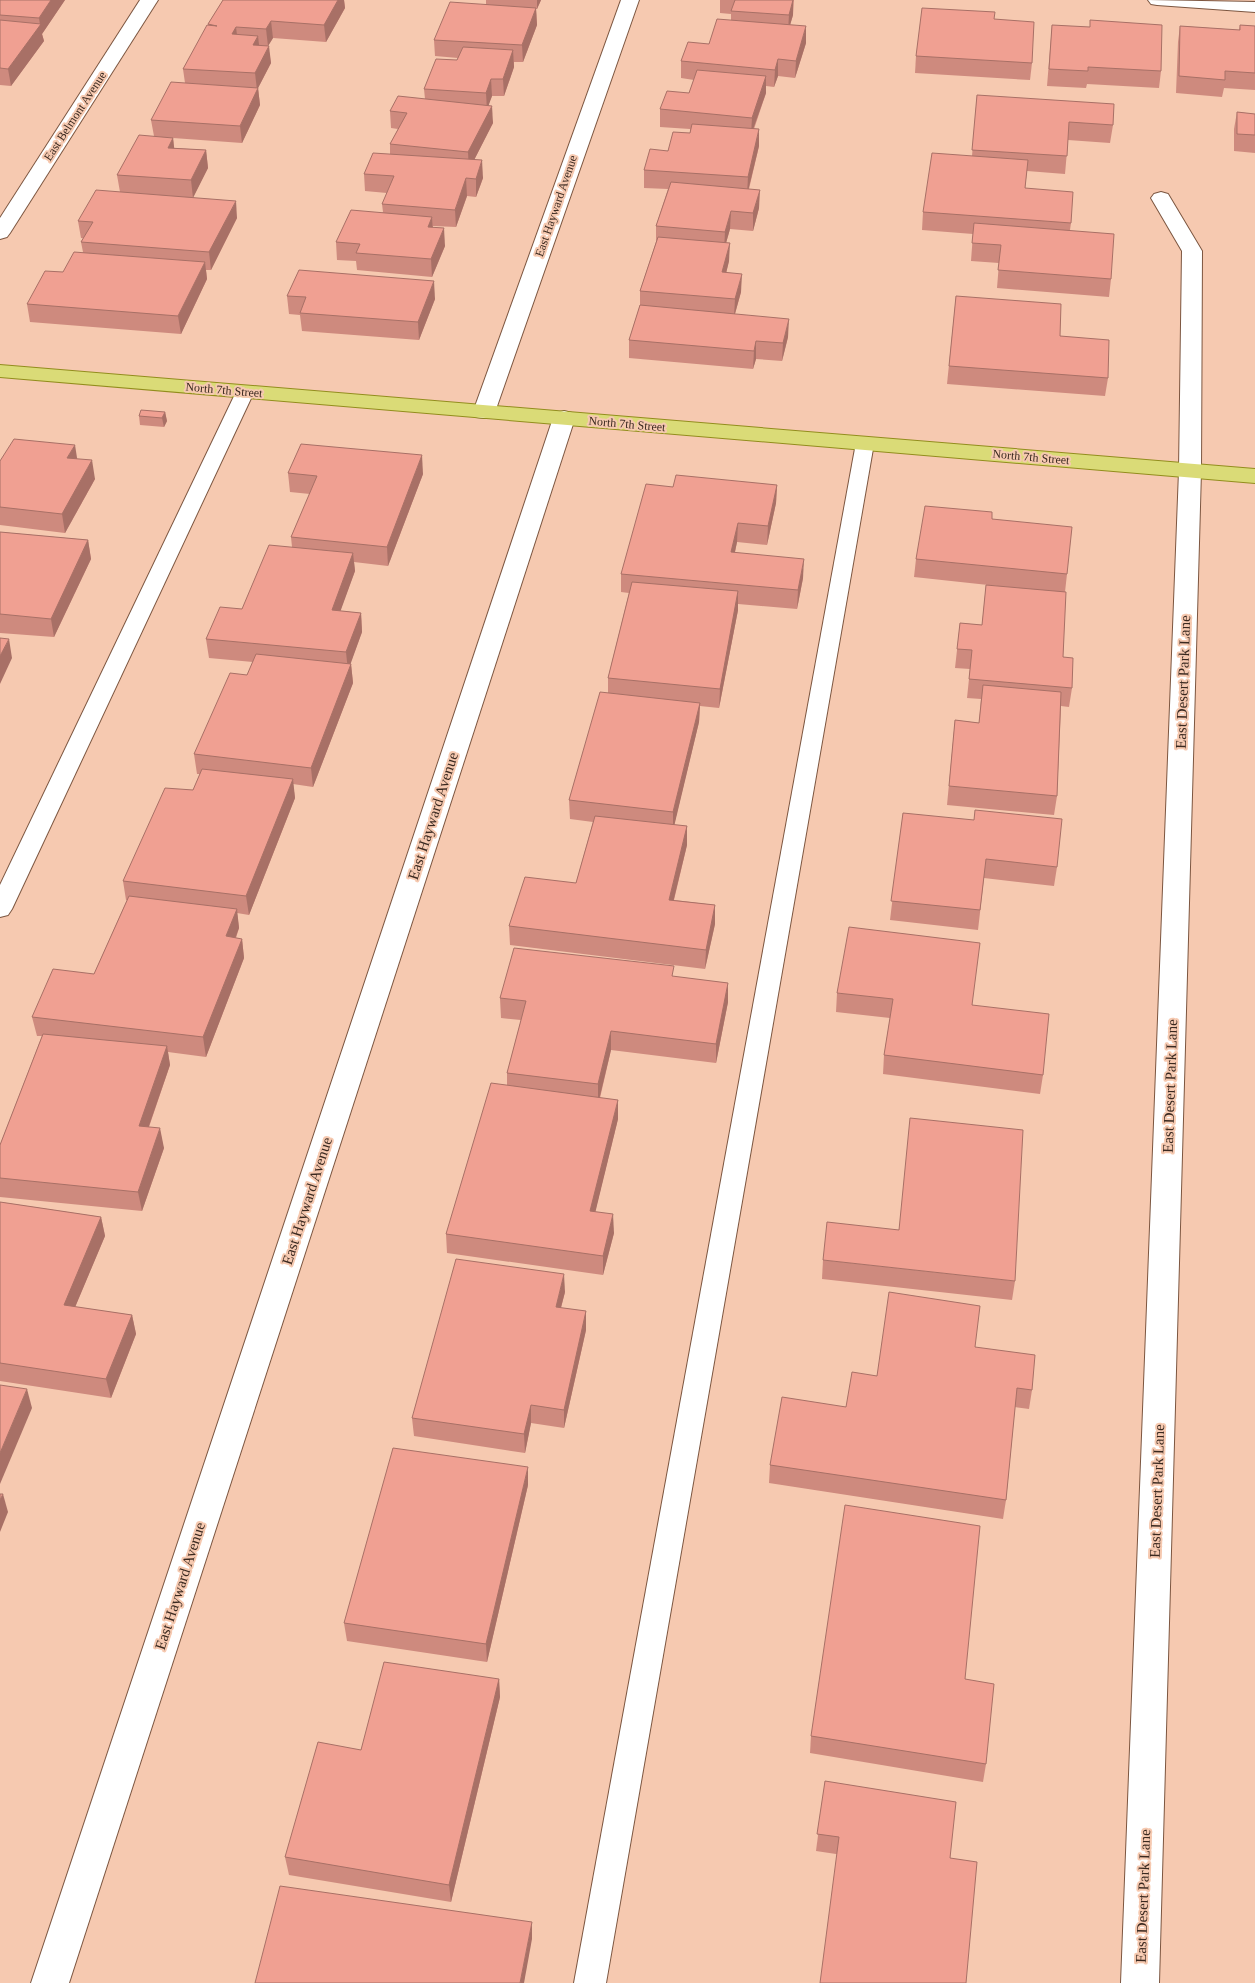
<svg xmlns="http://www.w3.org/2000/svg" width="1255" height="1983" viewBox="0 0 1255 1983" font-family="'Times New Roman',serif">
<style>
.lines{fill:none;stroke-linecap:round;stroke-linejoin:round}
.service-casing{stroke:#7c5640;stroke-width:2}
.minor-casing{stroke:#7c5640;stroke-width:2}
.primary-casing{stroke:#928d1d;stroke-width:2}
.service{fill:#fff;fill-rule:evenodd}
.minor{fill:#fff;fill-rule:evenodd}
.primary{fill:#dadb77;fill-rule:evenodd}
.wall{fill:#ce8a7e}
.shaded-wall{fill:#a87066}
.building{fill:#f0a092;stroke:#a87066}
.labels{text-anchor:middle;stroke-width:4;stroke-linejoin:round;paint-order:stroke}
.far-street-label{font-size:12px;fill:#3a2920;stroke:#f6c9b0}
.street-label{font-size:15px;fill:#3a2920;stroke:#f6c9b0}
</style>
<rect width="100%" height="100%" fill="#f6c9b0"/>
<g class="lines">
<defs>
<g id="service">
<polygon points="245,386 252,388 254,392 12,909 8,915 0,917 0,885 236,392 238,388"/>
<polygon points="865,437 872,439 874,443 606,1983 574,1983 856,443 858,439"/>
</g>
<g id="minor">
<polygon points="140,0 158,0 10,233 7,237 0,239 0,218"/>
<polygon points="621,0 639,0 495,412 492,417 484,418 476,417 473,412"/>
<polygon points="1148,0 1255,2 1255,12 1157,5 1151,4"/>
<polygon points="1161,192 1168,194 1202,251 1201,471 1159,1983 1121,1983 1179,471 1182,251 1151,198 1154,194"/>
<polygon points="564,411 572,413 575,418 69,1983 31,1983 553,418 556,413"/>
</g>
<polygon id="primary" points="0,365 1255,469 1255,483 0,377"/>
</defs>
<use href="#service" class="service-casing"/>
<use href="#minor" class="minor-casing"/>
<use href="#primary" class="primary-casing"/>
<use href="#service" class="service"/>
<use href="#minor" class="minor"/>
<use href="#primary" class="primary"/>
</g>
<g class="wall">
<polygon points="0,0 65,0 42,34 44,41 11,86 0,85"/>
<polygon points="223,0 344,0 345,8 326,42 273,38 268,46 271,63 258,88 260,105 242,143 173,138 174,148 206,150 208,168 193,197 237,218 211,270 206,270 207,279 181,334 30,322 27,304 63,272 83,252 81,242 83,238 81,238 78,221 120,192 117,175 154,136 151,120 185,83 183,69 208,25 208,24"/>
<polygon points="486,0 541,0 537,9 536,9 537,25 523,62 514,62 514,67 504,96 492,96 488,105 493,123 474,160 483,178 476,197 467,196 456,227 433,226 433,227 445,246 432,277 357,270 356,261 337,260 336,242 383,212 382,204 387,193 365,191 364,174 390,154 390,144 398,129 391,128 390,111 425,99 424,89 457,60 458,58 435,56 434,40 486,5"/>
<polygon points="720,0 794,0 793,15 790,25 806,43 795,78 778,76 774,87 766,86 766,93 754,129 759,146 749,189 759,208 753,231 730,229 726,243 729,261 726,273 741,292 735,314 788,337 782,361 756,359 753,369 629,358 629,340 640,305 640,291 656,242 656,226 668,189 644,188 644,170 690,133 690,129 660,127 660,109 689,93 694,80 681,78 681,61 709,44 731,20 731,14 720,13"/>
<polygon points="994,19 1032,63 1030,80 915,73 916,56"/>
<polygon points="1052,25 1161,71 1159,88 1087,84 1086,88 1047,86"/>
<polygon points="1240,25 1255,26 1255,90 1224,88 1222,97 1176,93 1178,42 1180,26 1239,30"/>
<polygon points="977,95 1113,125 1110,143 1068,140 1065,174 1027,171 1025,188 1071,223 1070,230 1111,279 1109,297 997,288 999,263 971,261 973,234 922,230 923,212 972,156"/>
<polygon points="1237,112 1255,114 1255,153 1234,151 1234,129"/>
<polygon points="287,296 435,299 419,340 302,331 300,315 289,314"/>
<polygon points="956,296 1060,336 1108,378 1105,396 947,384"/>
<polygon points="165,412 167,421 164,427 140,425 139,416"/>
<polygon points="77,459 95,479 65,533 0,525 0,461"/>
<polygon points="288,473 423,474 388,566 354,562 355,571 340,611 361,613 362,632 350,664 351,664 353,683 313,787 293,784 295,798 249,915 237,913 239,928 236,938 242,939 244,958 206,1057 168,1052 170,1065 149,1127 164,1148 142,1211 0,1197 0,1145 42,1036 37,1036 32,1017 94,974 127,900 126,900 123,881 193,790 200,774 197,774 194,754 247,675 253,662 209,658 206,639 242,609 292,547 291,537 310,494 290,492"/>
<polygon points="777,485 776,503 767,545 737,542 735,552 803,578 797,609 738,604 738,610 719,708 700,706 699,722 674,825 687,826 687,845 674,900 715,905 715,924 705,969 510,945 509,926 576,883 593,822 570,819 569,800 608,693 608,678 629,593 621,592 621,574 673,487"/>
<polygon points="992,519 1067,574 1065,592 1063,657 1072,688 1069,707 1061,706 1057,796 1054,815 947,805 955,720 979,723 981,699 967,698 970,669 955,668 960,623 982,625 986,585 1016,588 914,577 916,559"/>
<polygon points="0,532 88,540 91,559 54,637 0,633"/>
<polygon points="903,813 1057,867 1054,886 984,878 978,930 890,920"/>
<polygon points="674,977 728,983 728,1002 716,1063 611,1050 600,1098 618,1119 595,1212 614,1233 603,1275 447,1253 446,1234 507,1085 507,1073 521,1020 501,1018 500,998"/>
<polygon points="837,993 972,1005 1043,1075 1040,1094 883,1074 884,1055 890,1018 836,1012"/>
<polygon points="0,1202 101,1217 105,1236 75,1307 132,1315 136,1334 111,1398 0,1381"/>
<polygon points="823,1260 1015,1281 1012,1300 822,1279"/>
<polygon points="565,1292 561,1308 586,1311 586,1330 564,1428 531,1423 525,1453 414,1436 412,1418"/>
<polygon points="975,1347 1032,1390 1029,1409 1015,1407 1006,1500 1003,1519 769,1483 770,1465 846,1407 877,1376"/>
<polygon points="528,1485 487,1662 347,1641 344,1623"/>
<polygon points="499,1679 500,1697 451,1902 289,1875 285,1857 361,1750"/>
<polygon points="965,1679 986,1764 983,1782 810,1753 811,1736"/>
<polygon points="825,1781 950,1858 836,1854 816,1851"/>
</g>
<g class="shaded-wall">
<polygon points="51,0 65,0 42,34 44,41 11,86 8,69 40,25 39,18"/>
<polygon points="338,0 344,0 345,8 326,42 324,25"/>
<polygon points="537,0 541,0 537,9"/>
<polygon points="793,0 793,15 788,32 789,15"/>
<polygon points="536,8 537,25 523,62 522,45"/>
<polygon points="271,21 273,38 268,46 266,29"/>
<polygon points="806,26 806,43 795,78 796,61"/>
<polygon points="236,27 238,43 232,34"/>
<polygon points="258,36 260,53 253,45"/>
<polygon points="269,46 271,63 257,90 255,73"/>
<polygon points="513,50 514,67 504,96 503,79"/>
<polygon points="778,59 778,76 774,87 775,70"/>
<polygon points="766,76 766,93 751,135 752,118"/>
<polygon points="491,79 492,96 487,110 486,93"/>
<polygon points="258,88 260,105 242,143 240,126"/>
<polygon points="492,106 493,123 469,170 468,152"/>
<polygon points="759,129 759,146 747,195 748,177"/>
<polygon points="173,138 175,155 168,148"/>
<polygon points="206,150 208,168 193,198 191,180"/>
<polygon points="482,160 483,178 476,197 476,179"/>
<polygon points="466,178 467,196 456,227 455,210"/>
<polygon points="760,190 759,208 753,231 753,213"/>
<polygon points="236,201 237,218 211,270 209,252"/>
<polygon points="731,211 730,229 724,250 725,232"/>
<polygon points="432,217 433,234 428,227"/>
<polygon points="444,228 445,246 432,277 431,259"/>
<polygon points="730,243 729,261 722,290 722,272"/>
<polygon points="205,262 207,279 181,334 178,316"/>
<polygon points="742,274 741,292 734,317 735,299"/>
<polygon points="434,281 435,299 419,340 418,322"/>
<polygon points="789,319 788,337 782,361 783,343"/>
<polygon points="756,341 756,359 753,369 754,351"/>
<polygon points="165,412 167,421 164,427 162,418"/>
<polygon points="75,445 78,464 67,458"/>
<polygon points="422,455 423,474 388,566 387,547"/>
<polygon points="92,460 95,479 65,533 62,514"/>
<polygon points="777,485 776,503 767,545 768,526"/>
<polygon points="738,523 737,542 731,570 731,552"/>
<polygon points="88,540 91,559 54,637 51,619"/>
<polygon points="353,553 355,571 334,629 332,610"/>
<polygon points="804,559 803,578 797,609 798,590"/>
<polygon points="738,591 738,610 719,708 720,689"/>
<polygon points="361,613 362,632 348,671 346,652"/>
<polygon points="9,639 12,658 0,684 0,656"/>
<polygon points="351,664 353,683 313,787 311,768"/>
<polygon points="700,703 699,722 673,831 673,812"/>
<polygon points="293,779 295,798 249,915 246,896"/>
<polygon points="687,826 687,845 669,919 669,900"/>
<polygon points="715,905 715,924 705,969 706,950"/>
<polygon points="237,909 239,928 229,955 226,936"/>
<polygon points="242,939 244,958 206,1057 203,1037"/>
<polygon points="728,983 728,1002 716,1063 716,1044"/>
<polygon points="611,1031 611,1050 598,1104 598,1084"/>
<polygon points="167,1046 170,1065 142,1146 139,1126"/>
<polygon points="618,1100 618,1119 591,1230 590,1211"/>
<polygon points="160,1128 164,1148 142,1211 138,1192"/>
<polygon points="613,1214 614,1233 603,1275 603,1256"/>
<polygon points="101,1217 105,1236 68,1324 64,1305"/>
<polygon points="564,1274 565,1292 556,1326 556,1307"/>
<polygon points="586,1311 586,1330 564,1428 564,1410"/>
<polygon points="132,1315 136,1334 111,1398 106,1379"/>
<polygon points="27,1389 32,1408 0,1484 0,1453"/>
<polygon points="531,1405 531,1423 525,1453 524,1434"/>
<polygon points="528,1467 528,1485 487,1662 486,1644"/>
<polygon points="3,1494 8,1512 0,1532 0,1500"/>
<polygon points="499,1679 500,1697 451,1902 449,1885"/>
<polygon points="532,1922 532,1939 524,1983 520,1983"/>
</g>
<g class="building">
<polygon points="0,0 51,0 39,18 0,15"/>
<polygon points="223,0 338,0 324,25 271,21 266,29 236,27 232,34 258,36 253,45 269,46 255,73 183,69 207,25 217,26 208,24"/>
<polygon points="735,0 793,0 789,15 731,11"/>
<polygon points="450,2 536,8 522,45 434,40"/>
<polygon points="922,8 995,12 994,19 1034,22 1032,63 916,56"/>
<polygon points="717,19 806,26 796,61 778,59 775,70 681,61 688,42 709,44"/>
<polygon points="0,20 41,24 8,69 0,68"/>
<polygon points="1090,20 1162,25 1161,71 1088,67 1088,71 1049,69 1052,25 1090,27"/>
<polygon points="1240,25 1255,26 1255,73 1225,71 1225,80 1179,76 1180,26 1240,30"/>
<polygon points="463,47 513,50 503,79 491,79 486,93 424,89 436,59 457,60"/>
<polygon points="697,70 766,76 752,118 660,109 667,91 689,93"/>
<polygon points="171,82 258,88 240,126 151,120"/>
<polygon points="977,95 1114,104 1113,125 1069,122 1067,156 972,150"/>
<polygon points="398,96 492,106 468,152 390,144 407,113 390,111"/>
<polygon points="1237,112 1255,114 1255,135 1237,134"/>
<polygon points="692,124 759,129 748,177 644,170 650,149 668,151 673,132 690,133"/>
<polygon points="139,135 173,138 168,148 206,150 191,180 117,175"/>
<polygon points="373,153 482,160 476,179 466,178 455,210 382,204 394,176 364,174"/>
<polygon points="932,153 1028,160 1025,188 1073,192 1071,223 923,212"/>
<polygon points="671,182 760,190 753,213 731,211 725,232 656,226"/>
<polygon points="96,190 236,201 209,252 81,242 93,222 78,221"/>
<polygon points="351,210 432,217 428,227 444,228 431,259 356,253 360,244 336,242"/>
<polygon points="974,223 1114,234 1111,279 998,270 1001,245 972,243"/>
<polygon points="658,237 730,243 722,272 742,274 735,299 640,291"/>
<polygon points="74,252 205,262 178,316 27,304 45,271 63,272"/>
<polygon points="299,270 434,281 418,322 300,313 306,297 287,296"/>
<polygon points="956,296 1061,304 1060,336 1109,340 1108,378 949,366"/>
<polygon points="640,305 789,319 783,343 756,341 754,351 629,340"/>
<polygon points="141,410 165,412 162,418 139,416"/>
<polygon points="14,439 75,445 67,458 92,460 62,514 0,507 0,461"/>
<polygon points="301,444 422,455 387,547 291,537 317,476 288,473"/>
<polygon points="676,475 777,485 768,526 738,523 731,552 804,559 798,590 621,574 646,484 673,487"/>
<polygon points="925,506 992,512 992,519 1072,527 1067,574 916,559"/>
<polygon points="0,532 88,540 51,619 0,614"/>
<polygon points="269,545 353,553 332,610 361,613 346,652 206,639 220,607 242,609"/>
<polygon points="632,582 738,591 720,689 608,678"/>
<polygon points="986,585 1066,592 1063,657 1073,658 1072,688 969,679 972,650 957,649 960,623 982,625"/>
<polygon points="0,638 9,639 0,656"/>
<polygon points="256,654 351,664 311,768 194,754 230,673 247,675"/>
<polygon points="983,685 1061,692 1057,796 949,786 955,720 979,723"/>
<polygon points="600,692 700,703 673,812 569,800"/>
<polygon points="202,769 293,779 246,896 123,881 165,788 193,790"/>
<polygon points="975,810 1062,819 1057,867 986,859 980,910 891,901 903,813 974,820"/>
<polygon points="595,816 687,826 669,900 715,905 706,950 509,926 525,877 576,883"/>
<polygon points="129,896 237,909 226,936 242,939 203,1037 32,1017 53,969 94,974"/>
<polygon points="849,927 980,943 972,1005 1049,1014 1043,1075 884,1055 893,999 837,993"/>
<polygon points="514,948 674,966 672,976 728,983 716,1044 611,1031 598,1084 507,1073 526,1001 500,998"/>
<polygon points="43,1034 167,1046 139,1126 160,1128 138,1192 0,1178 0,1145"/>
<polygon points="491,1083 618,1100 590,1211 613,1214 603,1256 446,1234"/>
<polygon points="910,1118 1023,1130 1015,1281 823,1260 827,1222 899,1230"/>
<polygon points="0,1202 101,1217 64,1305 132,1315 106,1379 0,1363"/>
<polygon points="456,1259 564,1274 556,1307 586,1311 564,1410 531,1405 524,1434 412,1418"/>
<polygon points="889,1292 980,1306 975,1347 1035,1355 1032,1390 1017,1388 1006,1500 770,1465 782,1397 846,1407 852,1372 877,1376"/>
<polygon points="0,1385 27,1389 0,1453"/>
<polygon points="393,1448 528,1467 486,1644 344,1623"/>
<polygon points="0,1494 3,1494 0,1500"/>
<polygon points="845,1505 980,1526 965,1679 994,1684 986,1764 811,1736"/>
<polygon points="384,1662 499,1679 449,1885 285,1857 318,1742 361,1750"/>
<polygon points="825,1781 956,1802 950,1858 977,1862 966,1983 820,1983 839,1837 817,1834"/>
<polygon points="280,1886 532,1922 520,1983 255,1983"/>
</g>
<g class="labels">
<g class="far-street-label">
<text transform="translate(75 116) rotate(-57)" y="4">East Belmont Avenue</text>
<text transform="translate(556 206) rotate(-71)" y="4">East Hayward Avenue</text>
<text transform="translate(224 390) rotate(5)" y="4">North 7th Street</text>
<text transform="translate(627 424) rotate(5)" y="4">North 7th Street</text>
<text transform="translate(1031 457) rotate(5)" y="4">North 7th Street</text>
</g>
<g class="street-label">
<text transform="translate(1183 682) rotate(-88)" y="5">East Desert Park Lane</text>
<text transform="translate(433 816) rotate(-72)" y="5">East Hayward Avenue</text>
<text transform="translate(1170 1086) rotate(-88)" y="5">East Desert Park Lane</text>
<text transform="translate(307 1201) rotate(-72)" y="5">East Hayward Avenue</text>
<text transform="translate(1157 1491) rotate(-88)" y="5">East Desert Park Lane</text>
<text transform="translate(180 1586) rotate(-72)" y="5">East Hayward Avenue</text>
<text transform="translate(1143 1896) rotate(-88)" y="5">East Desert Park Lane</text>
</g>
</g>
</svg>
